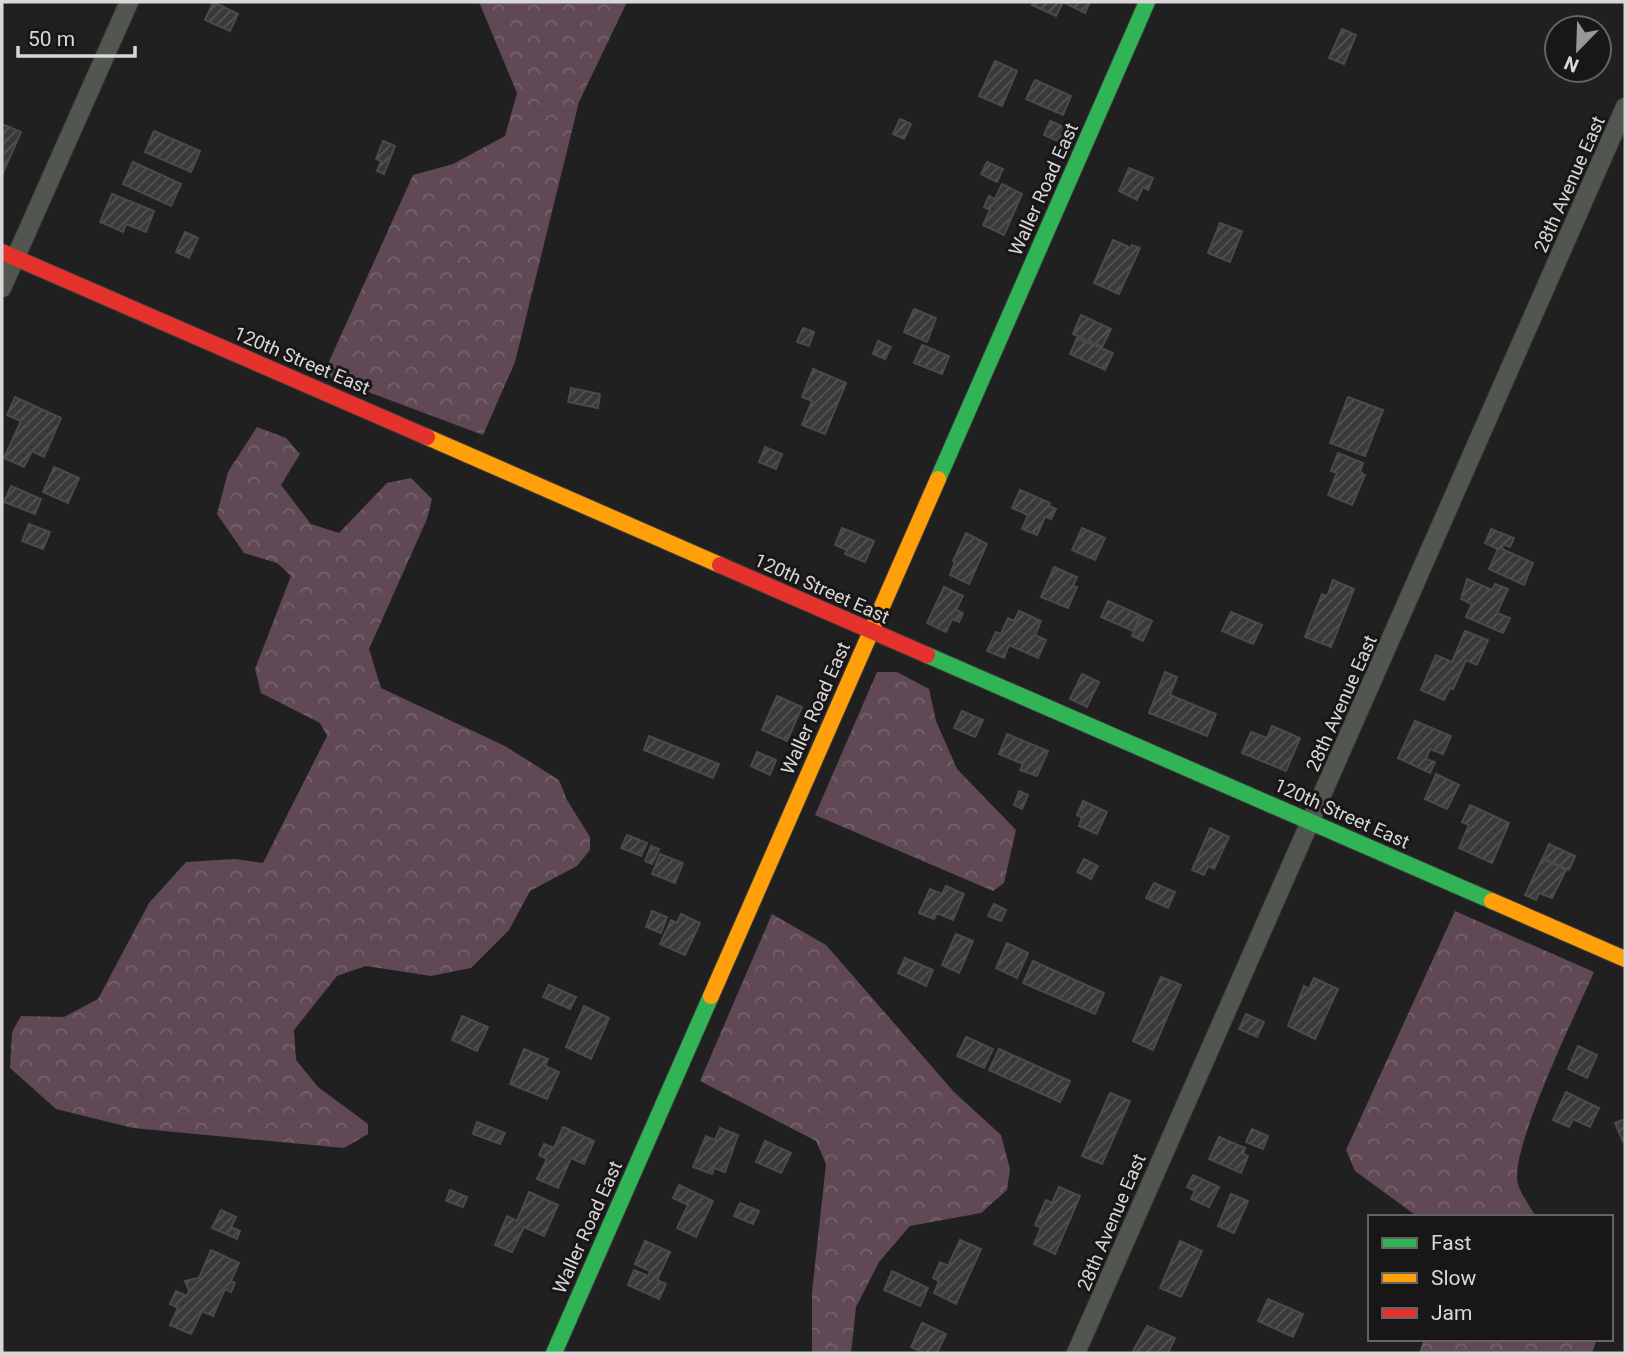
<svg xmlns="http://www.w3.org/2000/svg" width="1627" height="1355" viewBox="0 0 1627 1355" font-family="Roboto,sans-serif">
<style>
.forest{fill:url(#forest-crowns)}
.building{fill:url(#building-hatch);stroke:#4b4a4b;stroke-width:2}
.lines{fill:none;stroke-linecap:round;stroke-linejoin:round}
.street-casing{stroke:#3b3a3b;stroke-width:20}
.fast-casing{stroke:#3b3a3b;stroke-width:18}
.slow-casing{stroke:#3b3a3b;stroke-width:18}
.jam-casing{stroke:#3b3a3b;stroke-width:18}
.street{stroke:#51564e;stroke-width:18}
.fast{stroke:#30b455;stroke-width:16}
.slow{stroke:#ff9f0a;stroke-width:16}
.jam{stroke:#e5322d;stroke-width:16}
.labels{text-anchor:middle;stroke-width:6;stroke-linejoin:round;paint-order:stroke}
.street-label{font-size:19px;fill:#d9d7d8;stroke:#191617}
</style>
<defs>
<pattern id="forest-crowns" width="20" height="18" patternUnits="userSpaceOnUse" patternTransform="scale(1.75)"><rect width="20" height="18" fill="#604855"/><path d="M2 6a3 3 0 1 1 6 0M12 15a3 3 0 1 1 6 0" fill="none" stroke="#76626d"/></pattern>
<pattern id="building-hatch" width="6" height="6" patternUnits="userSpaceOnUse" patternTransform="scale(1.75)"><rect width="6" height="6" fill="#3a3839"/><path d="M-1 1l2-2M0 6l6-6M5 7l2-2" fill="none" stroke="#565455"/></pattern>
</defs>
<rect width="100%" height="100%" fill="#212021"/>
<g class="forest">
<polygon points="479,2 627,2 579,102 515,362 483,435 323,375 413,175 453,164 505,136 517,93"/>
<polygon points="257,427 286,438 300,454 281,485 311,524 339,533 387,483 411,478 432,499 427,519 369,649 381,688 505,746 559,780 567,800 590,837 590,850 577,866 530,891 509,930 471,968 431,976 366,966 337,976 294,1030 296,1060 318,1087 368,1124 368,1134 344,1148 133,1128 56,1109 10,1068 12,1032 21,1016 64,1017 98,999 149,903 186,862 235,859 263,863 327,736 320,723 261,693 255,669 291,576 277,563 244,553 217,514 228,472"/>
<polygon points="877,672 897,672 929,689 936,721 957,769 1016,830 1004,883 993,891 815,815"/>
<path d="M 1455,911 L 1594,972 C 1578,1009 1508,1152 1518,1184 C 1521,1195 1531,1207 1536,1217 L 1418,1217 L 1355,1171 L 1346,1150 Z"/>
<polygon points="772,914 826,945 954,1092 1001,1135 1010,1169 1007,1190 981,1213 910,1226 879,1262 856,1307 851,1353 812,1353 812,1292 826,1164 816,1141 700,1081"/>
<polygon points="1424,1339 1597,1339 1592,1353 1419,1353"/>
</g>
<g class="building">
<polygon points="213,2 238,14 230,31 205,20"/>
<polygon points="1034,2 1090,2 1085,13 1063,2 1056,16 1032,5"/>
<polygon points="1342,29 1356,35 1344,64 1329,58"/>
<polygon points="995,61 1017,71 1002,106 979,96"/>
<polygon points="1035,80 1071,96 1063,115 1026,99"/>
<polygon points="900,119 911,124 904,139 893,134"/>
<polygon points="1050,121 1071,130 1065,144 1044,135"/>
<polygon points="2,124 21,132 2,175"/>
<polygon points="154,131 200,151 191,172 145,152"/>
<polygon points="383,141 395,146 384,174 377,171 381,161 376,159"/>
<polygon points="133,162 181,184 171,206 123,184"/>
<polygon points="987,162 1003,169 997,182 981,174"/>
<polygon points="1129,168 1153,178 1148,190 1143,187 1137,200 1119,191"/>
<polygon points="1002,184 1022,194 1004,235 983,225 990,210 984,207 989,196 995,199"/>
<polygon points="112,194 154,211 146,232 126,224 123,232 100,222"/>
<polygon points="1220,223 1242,231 1230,262 1208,253"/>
<polygon points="185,232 198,238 189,258 176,252"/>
<polygon points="1113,240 1131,248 1132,245 1140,248 1119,294 1094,283"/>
<polygon points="914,309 936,318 927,342 904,332"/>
<polygon points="1081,315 1111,329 1102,347 1073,334"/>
<polygon points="803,328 814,332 809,346 797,342"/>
<polygon points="1077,338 1113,353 1105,370 1070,354"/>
<polygon points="878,341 891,347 885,359 873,354"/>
<polygon points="922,345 949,356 942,374 914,363"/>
<polygon points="813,369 846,383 825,434 802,425 812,401 802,397"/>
<polygon points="571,388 600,394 598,408 568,402"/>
<polygon points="15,397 61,418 44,457 32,451 24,467 4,458 21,421 7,415"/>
<polygon points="1348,397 1383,410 1365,456 1330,443"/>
<polygon points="765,447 782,454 776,469 759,462"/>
<polygon points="1338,453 1363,463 1360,472 1365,475 1352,505 1328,495 1337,473 1331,471"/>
<polygon points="54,467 79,478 68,503 43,492"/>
<polygon points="11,486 41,499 35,514 4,502"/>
<polygon points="1020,490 1050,503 1049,506 1056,509 1051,519 1045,517 1037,535 1022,529 1028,515 1012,508"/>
<polygon points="29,524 50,532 43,549 22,541"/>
<polygon points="842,528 874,541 865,562 845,554 847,550 835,545"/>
<polygon points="1082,528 1105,538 1095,560 1072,550"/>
<polygon points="1491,529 1514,538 1510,547 1503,544 1502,549 1533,563 1524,585 1489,569 1498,549 1485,543"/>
<polygon points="966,533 987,544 969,584 950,575 955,562 953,561"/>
<polygon points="1054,567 1077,577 1073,586 1077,587 1068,608 1041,597"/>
<polygon points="1467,579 1492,590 1495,584 1508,589 1497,613 1510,618 1503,633 1466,617 1472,604 1461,599"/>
<polygon points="1333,580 1354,589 1331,647 1305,637 1322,594 1327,596"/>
<polygon points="944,587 963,596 956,610 963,613 959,622 952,619 946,632 927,623"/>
<polygon points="1108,601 1140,615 1133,631 1101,617"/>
<polygon points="1019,611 1041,621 1035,635 1046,640 1038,658 1009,645 1004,658 987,651 996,632 1001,634 1008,618 1014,621"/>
<polygon points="1231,612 1262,625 1253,644 1222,631"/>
<polygon points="1141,616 1152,621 1143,641 1132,636"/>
<polygon points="1465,631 1488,640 1477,665 1466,660 1453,689 1450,688 1444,700 1421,690 1436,655 1452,662"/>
<polygon points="1165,672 1177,677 1170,695 1216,714 1207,736 1149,713"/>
<polygon points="1082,674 1099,682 1087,707 1070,699"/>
<polygon points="777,696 802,707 787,741 762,730"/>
<polygon points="962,711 983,720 975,737 954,728"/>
<polygon points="1415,721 1451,736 1443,754 1430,749 1426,759 1435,762 1430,773 1398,758"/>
<polygon points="1272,726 1300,738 1286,771 1242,753 1251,732 1267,738"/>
<polygon points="1007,734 1048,751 1037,776 1020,770 1023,764 999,754"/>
<polygon points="649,736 719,764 713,778 644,750"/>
<polygon points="757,752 776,760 770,775 751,766"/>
<polygon points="1436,774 1459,785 1447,809 1425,799"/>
<polygon points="1019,791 1028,795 1022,809 1014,805"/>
<polygon points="1083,801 1107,812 1097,834 1079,826 1082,817 1077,815"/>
<polygon points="1470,805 1509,823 1492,863 1459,848 1469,825 1462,822"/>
<polygon points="1210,828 1229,837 1214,869 1208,866 1204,875 1192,870"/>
<polygon points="627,835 647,843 641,856 621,848"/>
<polygon points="1549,844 1575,856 1569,870 1543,858"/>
<polygon points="651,846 659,849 652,864 645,861"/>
<polygon points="660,854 683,863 675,883 652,874"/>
<polygon points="1084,859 1098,866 1091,879 1077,872"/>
<polygon points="1542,859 1566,870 1552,898 1539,893 1536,900 1525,895"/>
<polygon points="1154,883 1175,892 1168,908 1146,898"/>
<polygon points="946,886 964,894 953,920 937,913 934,919 919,913 930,889 942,894"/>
<polygon points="994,904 1006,910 1001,921 988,916"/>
<polygon points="652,911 667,917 661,933 646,927"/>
<polygon points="681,914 700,923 685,955 660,944 671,920 677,923"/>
<polygon points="956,934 973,941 959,973 942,965"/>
<polygon points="1007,943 1028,953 1017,978 996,968"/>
<polygon points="905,958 933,970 926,986 898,973"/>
<polygon points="1033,961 1104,993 1095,1014 1023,983"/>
<polygon points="1161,977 1181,985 1153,1050 1133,1041"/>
<polygon points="1314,978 1338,989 1315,1039 1288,1026 1304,986 1309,989"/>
<polygon points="549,985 576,997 570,1009 543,997"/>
<polygon points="584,1006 609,1018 591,1059 566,1047"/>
<polygon points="1246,1014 1264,1022 1257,1037 1239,1029"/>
<polygon points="462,1016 488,1027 477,1051 452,1040"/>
<polygon points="966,1037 993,1049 984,1068 957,1056"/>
<polygon points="1578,1046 1597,1055 1587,1078 1568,1069"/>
<polygon points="524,1049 548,1059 545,1066 559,1072 547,1099 510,1084"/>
<polygon points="999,1049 1070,1081 1060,1102 989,1070"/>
<polygon points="1566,1092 1599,1108 1590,1127 1573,1119 1569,1127 1553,1120"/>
<polygon points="1110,1093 1130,1101 1102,1164 1082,1156"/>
<polygon points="1625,1119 1625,1141 1623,1142 1615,1123"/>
<polygon points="477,1122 505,1133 500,1144 473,1134"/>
<polygon points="563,1127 594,1141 584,1164 571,1158 558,1188 537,1179 547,1159 539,1155 544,1144 554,1148"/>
<polygon points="720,1128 738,1135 725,1172 714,1168 712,1174 693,1167 706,1136 715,1140"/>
<polygon points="1252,1129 1268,1136 1263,1149 1246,1142"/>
<polygon points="1219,1137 1245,1148 1243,1154 1248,1156 1241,1173 1209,1159"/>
<polygon points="765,1141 791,1153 781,1173 756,1162"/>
<polygon points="1193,1175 1219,1187 1209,1207 1191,1199 1195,1191 1187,1187"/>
<polygon points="679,1185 713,1201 696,1237 677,1228 688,1205 673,1198"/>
<polygon points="1059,1187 1080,1196 1055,1254 1034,1244 1041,1228 1035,1225 1046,1200 1052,1203"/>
<polygon points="450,1190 467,1197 463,1207 446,1201"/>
<polygon points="529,1192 558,1205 544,1236 524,1227 512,1252 495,1245 507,1216 517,1221"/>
<polygon points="1231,1194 1248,1201 1234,1233 1218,1226"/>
<polygon points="740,1203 759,1211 753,1224 734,1216"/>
<polygon points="221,1210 236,1217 231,1227 240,1231 237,1239 212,1228"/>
<polygon points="960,1240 981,1249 956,1304 934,1293 939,1281 933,1278 940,1262 948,1266"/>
<polygon points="645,1241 670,1252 657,1280 666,1284 659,1299 628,1285 634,1270 648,1276 650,1271 635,1264"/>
<polygon points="1180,1241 1202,1251 1181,1297 1160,1288"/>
<polygon points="211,1250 239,1263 231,1281 235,1283 231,1292 225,1289 213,1316 202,1311 191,1334 170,1325 178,1308 170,1304 176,1291 187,1296 189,1290 185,1281 199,1278"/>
<polygon points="892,1271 928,1288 920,1306 884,1290"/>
<polygon points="1268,1299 1303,1314 1293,1337 1258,1321"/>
<polygon points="922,1323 946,1334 937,1353 924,1353 911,1347"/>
<polygon points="1147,1326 1175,1338 1168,1353 1132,1353"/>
</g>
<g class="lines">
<defs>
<g id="street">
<polyline points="2,288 129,2"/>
<polyline points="1076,1353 1625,107"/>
</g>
<g id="fast">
<polyline points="938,479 1147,2"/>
<polyline points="927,655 1492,901"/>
<polyline points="554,1353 711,996"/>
</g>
<g id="slow">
<polyline points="427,437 720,565"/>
<polyline points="1492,901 1625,959"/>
<polyline points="711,996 938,479"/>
</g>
<g id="jam">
<polyline points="2,252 427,437"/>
<polyline points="720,565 927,655"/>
</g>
</defs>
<use href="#street" class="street-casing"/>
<use href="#fast" class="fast-casing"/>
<use href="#slow" class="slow-casing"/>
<use href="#jam" class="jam-casing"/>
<use href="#street" class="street"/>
<use href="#fast" class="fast"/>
<use href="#slow" class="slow"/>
<use href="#jam" class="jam"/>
</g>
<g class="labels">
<g class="street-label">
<text transform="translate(1569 184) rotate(-66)" y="7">28th Avenue East</text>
<text transform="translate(1043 189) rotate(-66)" y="7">Waller Road East</text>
<text transform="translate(302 360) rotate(23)" y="7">120th Street East</text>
<text transform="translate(822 588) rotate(24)" y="7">120th Street East</text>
<text transform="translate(1341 703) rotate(-66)" y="7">28th Avenue East</text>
<text transform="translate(815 708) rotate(-66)" y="7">Waller Road East</text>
<text transform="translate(1342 813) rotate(24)" y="7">120th Street East</text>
<text transform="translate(1111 1222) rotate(-67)" y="7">28th Avenue East</text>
<text transform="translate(587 1227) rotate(-66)" y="7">Waller Road East</text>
</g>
</g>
<rect width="1627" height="1355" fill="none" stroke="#d9d7d8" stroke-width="7"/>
<rect x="1368" y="1215" width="245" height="126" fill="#191617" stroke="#666364" stroke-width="2"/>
<rect x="1382" y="1238" width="35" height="10" fill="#30b455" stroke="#666364" stroke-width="2"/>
<text x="1431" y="1250" font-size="21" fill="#d9d7d8">Fast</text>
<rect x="1382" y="1273" width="35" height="10" fill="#ff9f0a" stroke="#666364" stroke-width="2"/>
<text x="1431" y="1285" font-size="21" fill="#d9d7d8">Slow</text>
<rect x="1382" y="1308" width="35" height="10" fill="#e5322d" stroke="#666364" stroke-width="2"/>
<text x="1431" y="1320" font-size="21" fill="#d9d7d8">Jam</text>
<g transform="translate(1578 49) rotate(203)"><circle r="33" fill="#191617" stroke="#666364" stroke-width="2"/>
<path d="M0-5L12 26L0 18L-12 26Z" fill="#999798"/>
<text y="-10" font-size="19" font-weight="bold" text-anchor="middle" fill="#d9d7d8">N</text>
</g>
<path d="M18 46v10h117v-10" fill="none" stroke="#d9d7d8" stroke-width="3.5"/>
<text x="28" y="46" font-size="21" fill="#d9d7d8" stroke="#191617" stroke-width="5" paint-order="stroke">50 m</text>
</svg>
